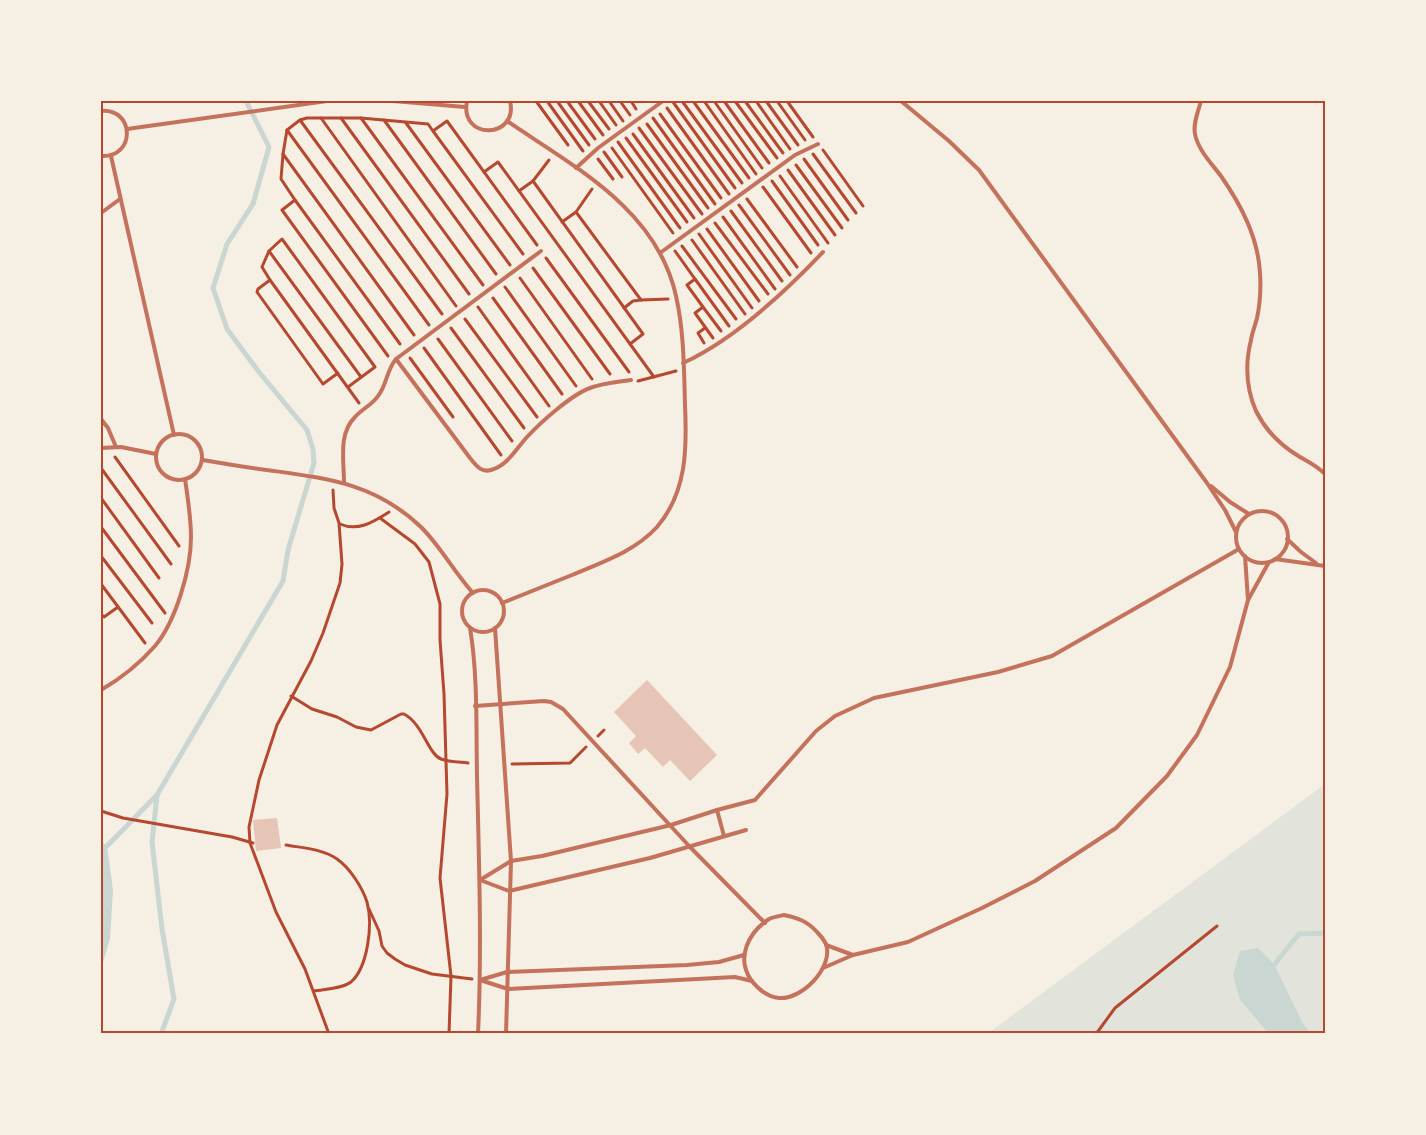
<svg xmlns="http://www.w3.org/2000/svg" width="1426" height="1135" viewBox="0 0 1426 1135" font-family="Mulish,sans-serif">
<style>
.green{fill:#e2e4dc}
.water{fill:#c9d6d2}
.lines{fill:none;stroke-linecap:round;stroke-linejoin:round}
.stream{stroke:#c9d6d2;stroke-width:5}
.building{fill:#e6c5b7}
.path{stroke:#b5482f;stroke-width:3}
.service{stroke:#c5725c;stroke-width:4}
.neatline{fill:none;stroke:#b5482f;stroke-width:2}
</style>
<rect width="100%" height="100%" fill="#f6efe4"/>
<polygon class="green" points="1325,784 1325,1034 987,1034"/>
<g class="water">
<polygon points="101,841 107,846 113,890 110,939 101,969"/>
<polygon points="1258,948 1274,964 1303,1024 1311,1034 1269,1034 1240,1000 1233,975 1240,951"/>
</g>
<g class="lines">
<g class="stream">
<polyline points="157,795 152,842 162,929 174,999 161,1034"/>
<polyline points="107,846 157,795 283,581 288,550 314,463 313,449 307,430 259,372 227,329 213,288 227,244 253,204 269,147 246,101"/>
<polyline points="1270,970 1299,934 1325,933"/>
</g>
</g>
<g class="building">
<polygon points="647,680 717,755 690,781 670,760 663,767 645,748 638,754 629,743 636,736 614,712"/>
<polygon points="277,818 281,848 256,851 253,820"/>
</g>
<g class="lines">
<g class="path">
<polyline points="536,101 568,145"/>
<polyline points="547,101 583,151"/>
<polyline points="557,101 589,145"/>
<polyline points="567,101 595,139"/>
<polyline points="578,101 603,135"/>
<polyline points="588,101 609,129"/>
<polyline points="599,101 616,125"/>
<polyline points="609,101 623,121"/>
<polyline points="620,101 630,115"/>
<polyline points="631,101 636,109"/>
<polyline points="682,101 742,183"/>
<polyline points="693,101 749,178"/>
<polyline points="704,101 756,174"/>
<polyline points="714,101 762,168"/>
<polyline points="724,101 769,163"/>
<polyline points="735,101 777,158"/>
<polyline points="745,101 783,153"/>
<polyline points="756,101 790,149"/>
<polyline points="766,101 798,145"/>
<polyline points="777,101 805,140"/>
<polyline points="787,101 813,137"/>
<polyline points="673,102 735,188"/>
<polyline points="667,108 729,194"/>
<polyline points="660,114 721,198"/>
<polyline points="321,118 456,306"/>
<polyline points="341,118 469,294"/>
<polyline points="361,118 483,285"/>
<polyline points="653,118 715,204"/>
<polyline points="300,120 307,118 361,118 428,124 433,131 447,121 537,245"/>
<polyline points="384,120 496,274"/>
<polyline points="406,123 510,265"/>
<polyline points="647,124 708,208"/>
<polyline points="639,128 702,214"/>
<polyline points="287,130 300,120 442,314"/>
<polyline points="433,131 523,254"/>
<polyline points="633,134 694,218"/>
<polyline points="626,138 687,222"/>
<polyline points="618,142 680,228"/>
<polyline points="612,148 673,233"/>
<polyline points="823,150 863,206"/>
<polyline points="604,152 622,177"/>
<polyline points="283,154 287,130 429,325"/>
<polyline points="813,154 856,213"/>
<polyline points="598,159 613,179"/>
<polyline points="804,159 848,220"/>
<polyline points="796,165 842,228"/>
<polyline points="788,170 835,235"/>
<polyline points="484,172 498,162 654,377"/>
<polyline points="780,176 828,243"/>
<polyline points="533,181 549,160"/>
<polyline points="772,181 818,245"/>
<polyline points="763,187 811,253"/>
<polyline points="519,191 533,181 643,334 630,344"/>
<polyline points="747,199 797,267"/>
<polyline points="295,200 281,179 283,154 414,335"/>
<polyline points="739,205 790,275"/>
<polyline points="731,211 782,281"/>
<polyline points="576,212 641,300 633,301 624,308"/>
<polyline points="723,217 775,289"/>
<polyline points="562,222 576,212 592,189"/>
<polyline points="715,223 768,294"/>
<polyline points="707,229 759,301"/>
<polyline points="699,234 752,308"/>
<polyline points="692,240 745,314"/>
<polyline points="682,246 736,319"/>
<polyline points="269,251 361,377"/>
<polyline points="675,251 695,279"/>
<polyline points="546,258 629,372"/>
<polyline points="533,268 610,374"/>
<polyline points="520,278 592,379"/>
<polyline points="270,280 262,267 269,251 282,239 375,367 348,387"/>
<polyline points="505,287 576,386"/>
<polyline points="493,298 562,394"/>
<polyline points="641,300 668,299"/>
<polyline points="478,307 549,406"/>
<polyline points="703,307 687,285 695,279 729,326"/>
<polyline points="465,319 537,417"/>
<polyline points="451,328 524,428"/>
<polyline points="713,338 695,313 703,307 721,331"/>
<polyline points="438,339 512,441"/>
<polyline points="704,343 698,333 705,328"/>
<polyline points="424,348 501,455"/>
<polyline points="388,356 282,210 295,200 400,344"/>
<polyline points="410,358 453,417"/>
<polyline points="338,373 323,384 257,292 258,289 270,280 359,403"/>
<polyline points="638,381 676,371"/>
<polyline points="115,457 179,546"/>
<polyline points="101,468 171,564"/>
<polyline points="101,498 159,578"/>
<polyline points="380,518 415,544 429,562 440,604 440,640 444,694 447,794 440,878 451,976 449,1034"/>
<path d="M 340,524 C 358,532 373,522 389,512"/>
<polyline points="101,527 165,613"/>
<polyline points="101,556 152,623"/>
<polyline points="101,584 145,643"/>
<polyline points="101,614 104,617 118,607"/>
<path d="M 291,696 L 312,709 L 337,717 L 356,727 L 371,730 L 401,714 L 404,714 C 423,724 428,754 441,759 C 449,762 459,762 468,763"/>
<polyline points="598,736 604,730"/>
<polyline points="512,764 570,763 586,747"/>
<polyline points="101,811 123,818 232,837 253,843"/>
<path d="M 286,845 C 303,848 323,849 337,859 C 350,868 362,887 367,902 C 373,924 368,967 351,982 C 342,989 324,989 314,991"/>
<polyline points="369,909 379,931 382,946 387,953 395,959 405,965 432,974 472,979"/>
<polyline points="329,1034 305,969 276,912 250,843 249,827 259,780 277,725 311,661 323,633 340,583 342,564 339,523 334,508 333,490"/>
<polyline points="1096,1034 1115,1008 1217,926"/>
</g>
<g class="service">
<polyline points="393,101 465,107"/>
<path d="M 467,101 C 459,141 519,139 510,101"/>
<polyline points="901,101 949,141 979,170 1207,483 1225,510 1236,532"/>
<path d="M 1201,101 C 1198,112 1193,123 1195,134 C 1198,150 1212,164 1221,176 C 1241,205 1258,237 1260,273 C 1261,288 1260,304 1257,318 C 1255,326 1252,333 1251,340 C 1245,364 1246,388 1256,411 C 1266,431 1281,446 1300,457 C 1309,462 1317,466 1325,474"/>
<path d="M 101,111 C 135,108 136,158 101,156"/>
<polyline points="127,129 327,101"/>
<polyline points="111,156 174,435"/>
<polyline points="576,168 598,148 663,101"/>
<polyline points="101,213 120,199"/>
<polyline points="660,253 795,155 818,144"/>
<path d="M 396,359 L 470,458 C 476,465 481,473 491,470 C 508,465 516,449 527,437 C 541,422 571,395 590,388 C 603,383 618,382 631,380"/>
<path d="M 683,363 C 733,340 785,292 823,252"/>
<polyline points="101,419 108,428 116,447"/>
<circle cx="179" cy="457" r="23"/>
<polyline points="101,448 121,447 156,454"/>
<path d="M 203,460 C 226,464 250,468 274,471 C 332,479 377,485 421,527 C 441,547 454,572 473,593"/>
<path d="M 344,483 C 344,460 338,434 355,417 C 362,409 372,405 378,396 C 387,385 386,371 396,359 L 541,251"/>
<polyline points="1211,486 1230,502 1249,514"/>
<circle cx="1262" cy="537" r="26"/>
<polyline points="1287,539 1301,552 1316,563"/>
<polyline points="1245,556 1248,600"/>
<polyline points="1275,559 1325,566"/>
<circle cx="483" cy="611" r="21"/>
<path d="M 502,603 C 525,594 549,584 572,575 C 602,562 634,552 657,527 C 687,492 687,448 685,405 C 684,369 684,331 676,296 C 657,209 574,167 507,121"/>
<path d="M 470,628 C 478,676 476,727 477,776 C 479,862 482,948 478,1034"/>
<polyline points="495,628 511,861 506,1034"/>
<path d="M 101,690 C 120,679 140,663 155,646 C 176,621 191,569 191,537 C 191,518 188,499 185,479"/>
<polyline points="475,706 544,701 551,702 563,709 690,847 765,923"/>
<polyline points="717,810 724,836"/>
<polyline points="480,880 511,861 542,856 671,825 717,810 755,800 816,731 835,716 874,698 998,672 1052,656 1239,549"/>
<polyline points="480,880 509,891 650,858 746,830"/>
<path d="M 784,915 C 798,918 807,921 817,932 C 820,935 824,940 826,944 C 834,967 802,1000 779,998 C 768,997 758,989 751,980 C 736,958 748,933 769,919 C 773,917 779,916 784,915 Z"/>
<polyline points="826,945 853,955"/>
<polyline points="823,968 853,955 908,942 982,908 1035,881 1116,828 1167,776 1197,735 1230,667 1248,600 1269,562"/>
<polyline points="480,980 508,989 735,977 752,981"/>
<polyline points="480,980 507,972 687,965 719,962 744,955"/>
</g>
</g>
<rect width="1426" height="1135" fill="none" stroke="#f6efe4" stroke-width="205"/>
<rect x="102" y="102" width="1222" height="930" class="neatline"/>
</svg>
